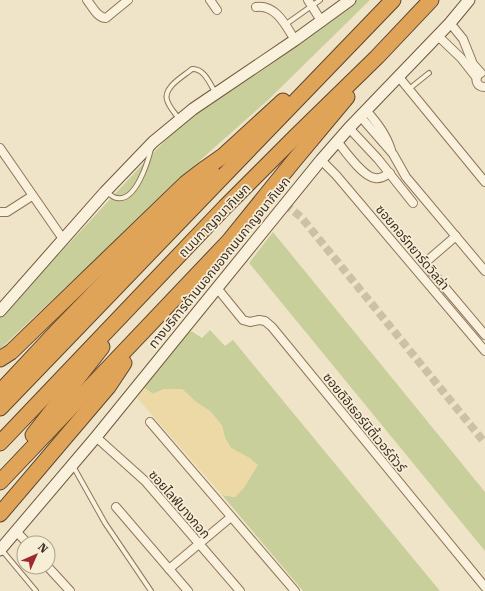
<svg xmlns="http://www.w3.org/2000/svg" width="485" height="591" viewBox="0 0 485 591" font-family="'Roboto Serif','Noto Sans Thai',serif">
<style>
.green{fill:#c9cf9b}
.sand{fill:#ecd9a5}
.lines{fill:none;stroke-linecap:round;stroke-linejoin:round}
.minor-tunnel{stroke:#ccc0a6;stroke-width:8;stroke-dasharray:8 4;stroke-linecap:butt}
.service-casing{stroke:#8d765c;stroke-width:6}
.minor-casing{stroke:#8d765c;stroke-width:10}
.secondary-casing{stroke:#6f573f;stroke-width:13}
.motorway-casing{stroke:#5b4430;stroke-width:17}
.service{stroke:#faf1dc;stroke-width:4}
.minor{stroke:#faf1dc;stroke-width:8}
.secondary{stroke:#faf1dc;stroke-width:11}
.motorway{stroke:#e0a458;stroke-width:15}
.labels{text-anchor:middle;stroke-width:3.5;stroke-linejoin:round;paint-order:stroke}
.street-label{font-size:13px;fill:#3d2e20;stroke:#f7eed8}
</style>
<rect width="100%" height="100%" fill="#f0e4c8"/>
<g class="green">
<polygon points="356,0 370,0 267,101 206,155 0,349 0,318 152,154 181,125"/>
<polygon points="273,232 485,492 485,551 249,263"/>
<polygon points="210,330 225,346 233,340 440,591 303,591 222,495 235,497 251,459 231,448 225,438 222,426 211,412 196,402 182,389 164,389 153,394 143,387 189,331 193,332 202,338"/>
</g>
<polygon class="sand" points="143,387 153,394 164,389 182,389 196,402 211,412 222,426 225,438 231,448 251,459 258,465 244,488 235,497 222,495 137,398"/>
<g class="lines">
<polyline class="minor-tunnel" points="285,204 301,217 485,443"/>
<defs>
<g id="service">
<polyline points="289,22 320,0"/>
<polyline points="409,89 429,73"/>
<path d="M 179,119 C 175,113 169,107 167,100 C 163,87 184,76 192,69 C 204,68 210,84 215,92"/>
<path d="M 106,192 C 110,194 113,198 117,198 C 136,202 148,161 151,149"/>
<polyline points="73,466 105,523 151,591"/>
<polyline points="1,549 36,591"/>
</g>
<g id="minor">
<path d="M 87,0 C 92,6 97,18 106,18 L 128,0"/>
<polyline points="210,0 217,10"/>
<polyline points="308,0 322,22"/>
<path d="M 256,7 C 276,4 286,26 295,40"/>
<polyline points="450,23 463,39 473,64 481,73"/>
<polyline points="437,35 461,58 476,77"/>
<path d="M 479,74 C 474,80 477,87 485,87"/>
<polyline points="398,76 485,182"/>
<path d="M 366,110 C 377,123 386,134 391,150"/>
<polyline points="360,116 393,154 406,177 485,271"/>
<polyline points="349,128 378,159 413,203"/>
<path d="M 337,141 C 345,151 363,177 375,178 C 381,179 385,176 390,173"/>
<polyline points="0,148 63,239"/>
<polyline points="321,160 336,175 485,351"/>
<polyline points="0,212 7,212 32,196"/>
<polyline points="456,236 427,261 426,265 485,335"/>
<polyline points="217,288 243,320 250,322 259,320 265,321 272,327 485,587"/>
<polyline points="150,422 295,591"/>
<polyline points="96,437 145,481 240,591"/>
<polyline points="116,507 188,591"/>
<polyline points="16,531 27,543"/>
<polyline points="48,567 70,591"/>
<polyline points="169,569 231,517"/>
</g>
<g id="secondary">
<polyline points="0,311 105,192 153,142 193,109 295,40 350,0"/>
<polyline points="0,550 96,437 321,160 349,128 450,23 469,0"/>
</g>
<g id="motorway">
<polyline points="0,359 11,352 186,183 203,170 223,156 283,101"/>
<polyline points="0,392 59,329 212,172"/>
<polyline points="0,408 393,0"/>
<polyline points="33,435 102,347"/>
<polyline points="0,443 225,207 297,135 377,57 431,0"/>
<polyline points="0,482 229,241 292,163 347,97"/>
<polyline points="0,514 108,387 124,363"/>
</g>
</defs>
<use href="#service" class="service-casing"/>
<use href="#minor" class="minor-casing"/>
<use href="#secondary" class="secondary-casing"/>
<use href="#motorway" class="motorway-casing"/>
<use href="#service" class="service"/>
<use href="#minor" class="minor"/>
<use href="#secondary" class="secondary"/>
<use href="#motorway" class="motorway"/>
</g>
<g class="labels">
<g class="street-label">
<text transform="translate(214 220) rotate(-46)" y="5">ถนนกาญจนาภิเษก</text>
<text transform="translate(413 247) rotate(50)" y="5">ซอยคอร์ทยาร์ดวิลล่า</text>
<text transform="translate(219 262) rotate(-51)" y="5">ทางบริการด้านนอกของถนนกาญจนาภิเษก</text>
<text transform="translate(365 422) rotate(51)" y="5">ซอยดิอิเธอร์นิตี้เวอร์ดัวร์</text>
<text transform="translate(180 504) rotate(49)" y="5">ซอยไลฟ์บางกอก</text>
</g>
</g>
<g transform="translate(36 555) rotate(45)"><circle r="19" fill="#f7eed8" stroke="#ada18e"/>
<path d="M0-3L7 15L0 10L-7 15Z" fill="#9e2a2b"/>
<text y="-6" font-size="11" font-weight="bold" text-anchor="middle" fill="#3d2e20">N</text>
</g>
</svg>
